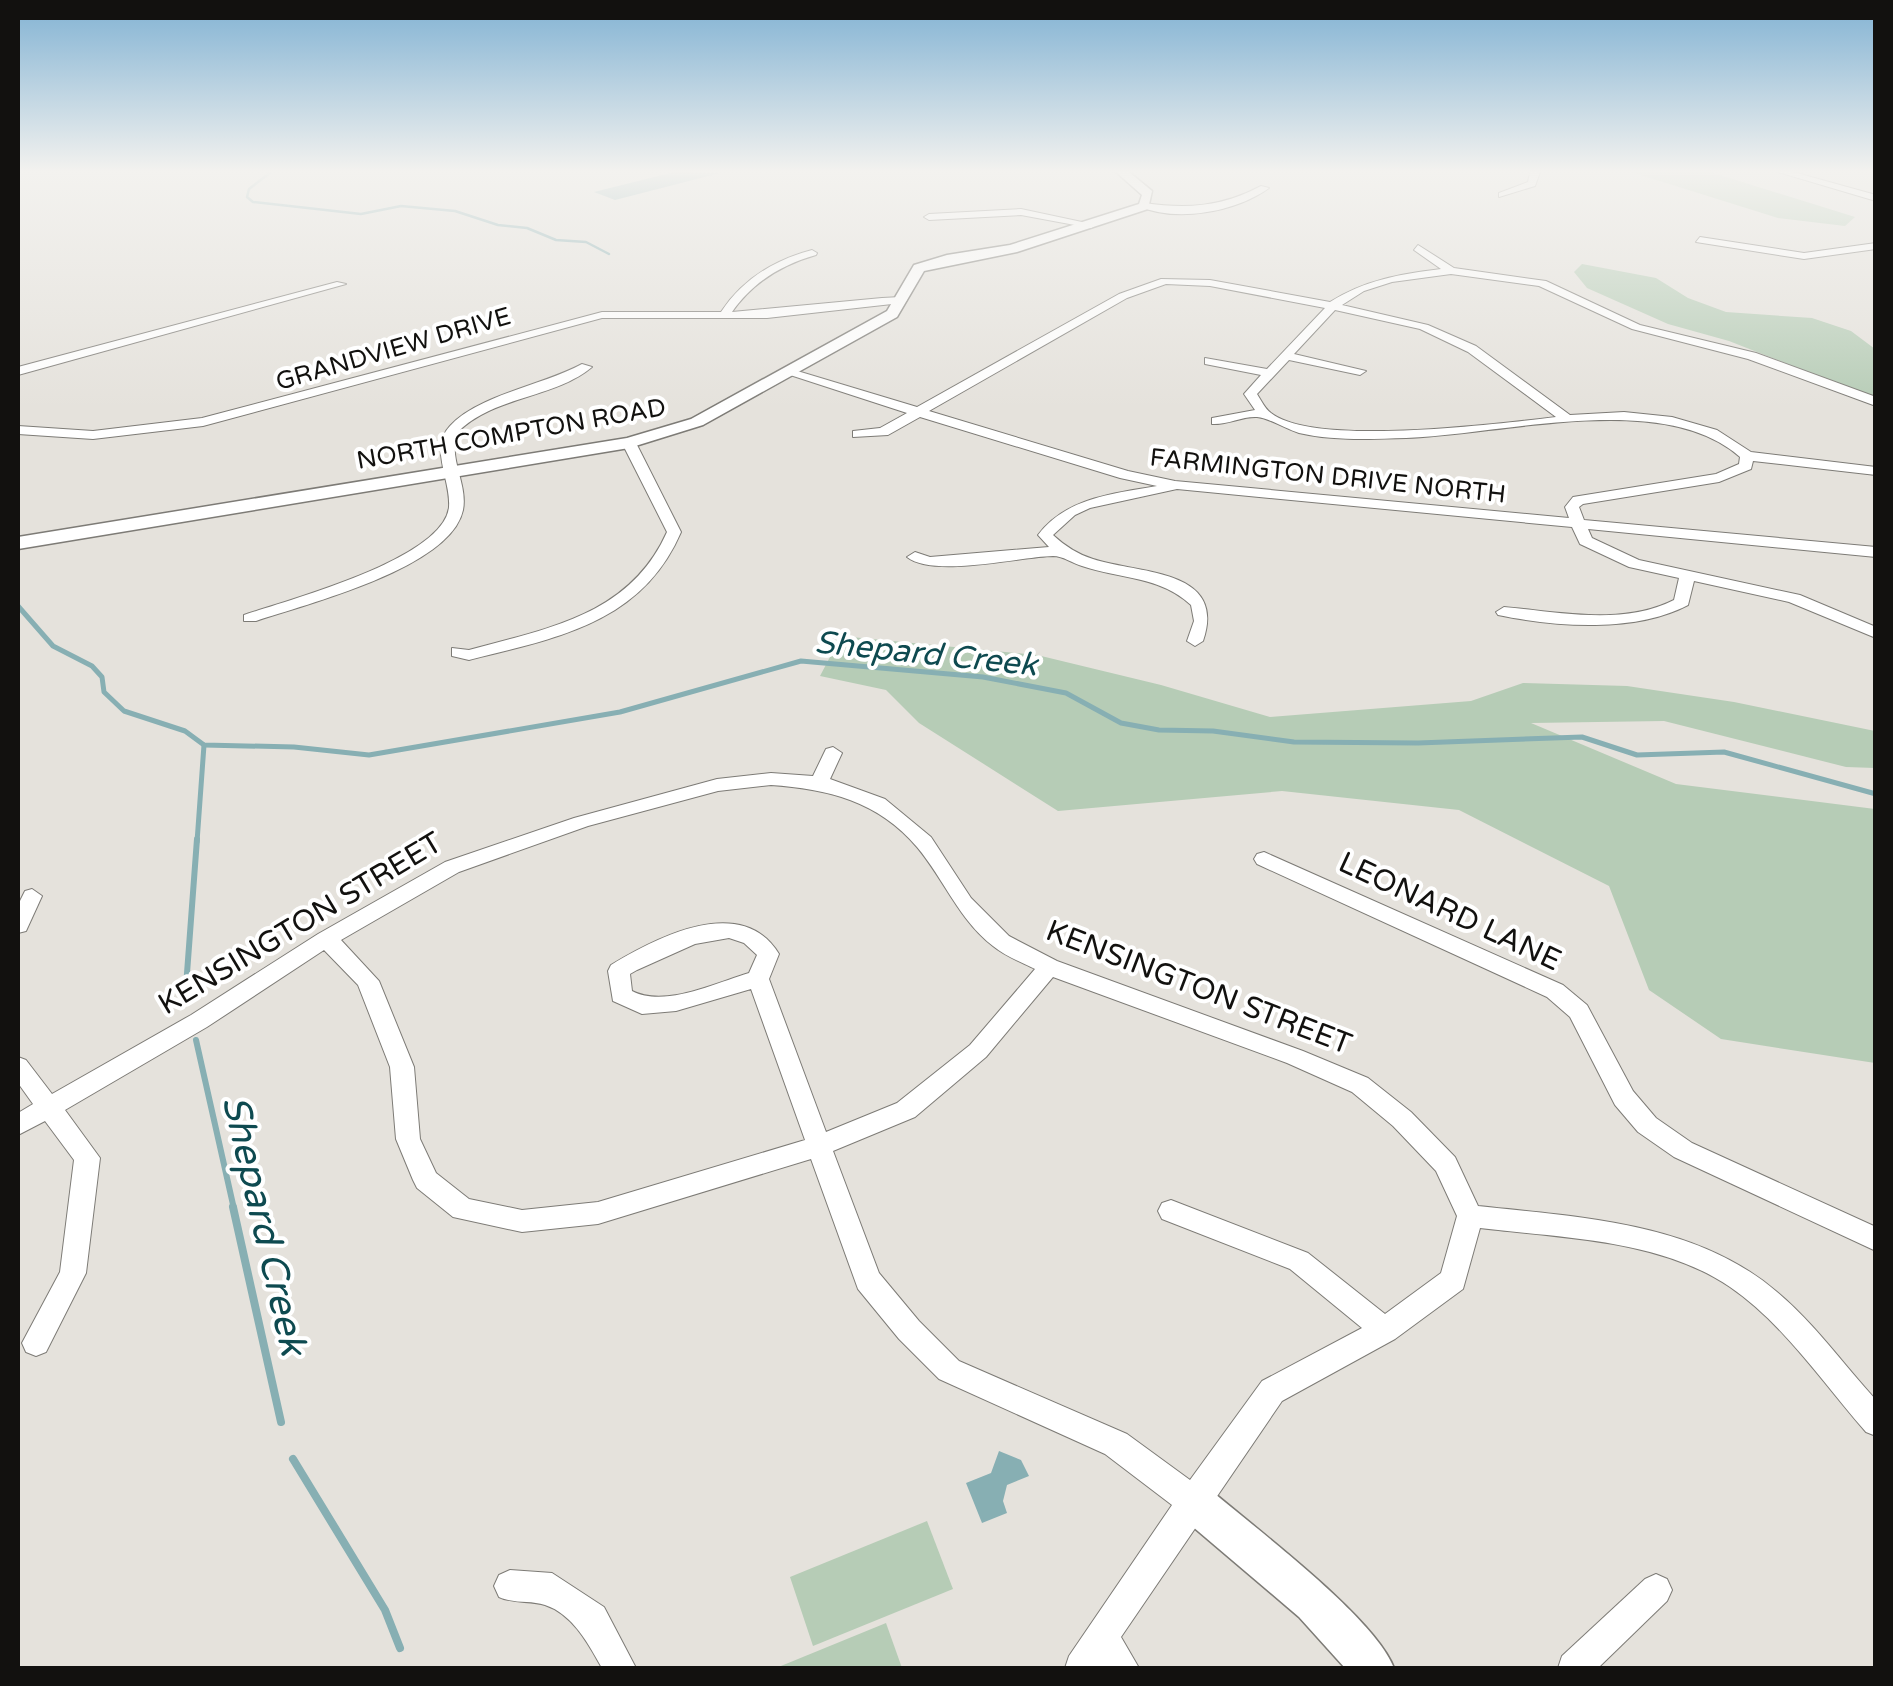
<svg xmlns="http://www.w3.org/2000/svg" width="1893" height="1686" viewBox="0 0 1893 1686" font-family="'Varela Round',sans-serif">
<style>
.green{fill:#b6ccb6}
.water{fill:#87afb3}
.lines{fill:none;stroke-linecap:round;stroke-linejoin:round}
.stream-far3{stroke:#87afb3;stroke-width:2.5}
.stream-far2{stroke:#87afb3;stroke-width:5}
.stream-far1{stroke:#87afb3;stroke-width:6}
.stream{stroke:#87afb3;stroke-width:8}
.minor-casing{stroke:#7d7b76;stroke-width:2}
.tertiary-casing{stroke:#7d7b76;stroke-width:3}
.minor{fill:#fff;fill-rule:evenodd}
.tertiary{fill:#fff;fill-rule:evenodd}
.labels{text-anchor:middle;stroke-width:8;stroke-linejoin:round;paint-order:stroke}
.far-street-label{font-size:25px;fill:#12110f;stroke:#fff}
.street-label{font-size:30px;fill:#12110f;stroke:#fff}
.water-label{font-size:32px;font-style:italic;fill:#0e4a50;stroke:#fff}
.near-water-label{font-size:38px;font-style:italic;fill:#0e4a50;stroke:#fff}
</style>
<rect width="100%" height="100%" fill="#e5e2dc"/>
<g class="green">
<polygon points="1631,172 1710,172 1855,217 1845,226 1778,218"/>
<polygon points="1582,264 1656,278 1688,298 1726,312 1812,318 1851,331 1875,349 1875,398 1729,341 1668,324 1587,288 1574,272"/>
<polygon points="841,636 1037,655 1161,685 1270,717 1471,701 1523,683 1627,686 1734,702 1875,731 1875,768 1846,767 1664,721 1531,723 1676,784 1875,809 1875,1063 1721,1039 1649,990 1609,886 1459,810 1282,791 1058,811 919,723 886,690 820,676"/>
<polygon points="927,1521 953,1589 813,1646 790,1577"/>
<polygon points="886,1623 902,1668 776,1668"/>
</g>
<g class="water">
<polygon points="674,172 720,173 615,200 594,192"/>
<polygon points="999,1451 1021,1460 1029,1476 1007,1485 1003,1501 1007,1513 982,1523 966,1483 991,1473"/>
</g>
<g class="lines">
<polyline class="stream-far3" points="271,172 249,189 247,197 253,202 361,214 401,206 455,211 498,225 527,228 556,240 586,242 609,254"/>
<g class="stream-far2">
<polyline points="18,606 53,646 92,666 102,677 104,692 124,711 185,731 204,745 294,747 369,755 620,712 801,661 983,677 1066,693 1121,723 1159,730 1213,731 1294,742 1418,743 1582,737 1637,755 1724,752 1876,794"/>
<polyline points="197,842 204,745"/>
</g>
<g class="stream-far1">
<polyline points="185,1000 197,839"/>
<polyline points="196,1040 234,1209"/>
</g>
<g class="stream">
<polyline points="233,1207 281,1422"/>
<polyline points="293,1459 385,1610 400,1648"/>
</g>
<defs>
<g id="minor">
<polygon points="1530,172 1540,172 1535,186 1499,197 1499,193 1528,182"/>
<polygon points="1778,172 1793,172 1876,195 1876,201"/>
<path d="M 1261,186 L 1269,188 C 1236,212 1176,223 1139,206 L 1144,203 C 1187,209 1222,207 1261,186 Z"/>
<polygon points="1021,209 1096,225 1091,228 1021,215 929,220 924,217 929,214"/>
<polygon points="1700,237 1804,253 1876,243 1876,249 1804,259 1696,242"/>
<path d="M 1418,245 L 1454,268 L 1546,281 L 1640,325 L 1756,353 L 1876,397 L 1876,406 L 1748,359 L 1632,329 L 1539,286 L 1451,274 L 1392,282 L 1364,291 L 1342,305 L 1428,325 L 1476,346 L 1570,415 L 1624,412 L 1672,417 L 1717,430 L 1751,452 L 1876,467 L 1876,475 L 1753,461 L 1751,469 L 1719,482 L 1583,504 L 1579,507 L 1584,520 L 1876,547 L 1876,557 L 1588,529 L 1592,538 L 1639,560 L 1800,595 L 1876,627 L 1876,638 L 1789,602 L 1694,581 L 1688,605 C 1635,633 1556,627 1498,615 L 1496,612 L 1504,607 C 1560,612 1623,626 1674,600 L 1679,578 L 1629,567 L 1580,544 L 1572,527 L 1177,489 L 1090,508 L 1075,515 L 1053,535 C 1065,546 1077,554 1093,559 C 1138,574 1228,568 1203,641 L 1195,646 L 1187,641 L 1194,621 L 1191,605 C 1160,576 1120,579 1082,566 C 1072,563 1063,556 1053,556 C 1017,557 934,578 907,557 L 915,552 L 930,557 L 1049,547 L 1038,535 C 1067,497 1113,494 1157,486 L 1120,478 L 920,417 L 888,435 L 853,437 L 853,431 L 880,428 L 907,413 L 784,373 L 794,370 L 917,407 L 1119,294 L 1161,279 L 1210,280 L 1330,302 C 1365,280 1400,274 1441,269 L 1414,250 ZM 1166,284 L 1210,286 L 1325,308 L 1267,369 L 1205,358 L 1205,364 L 1261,375 L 1244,394 L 1255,410 L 1212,418 L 1212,424 C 1227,425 1243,416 1257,417 C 1269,418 1286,429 1299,433 C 1333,441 1371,439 1406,438 C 1502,435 1663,389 1740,457 L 1739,464 L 1716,474 L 1573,497 L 1565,507 L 1569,518 L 1175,481 L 1128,471 L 929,411 L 1127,298 ZM 1335,310 L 1420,329 L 1468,352 L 1556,417 C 1498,424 1314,447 1271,413 C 1265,409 1261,400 1257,394 L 1289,360 L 1360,375 L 1366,371 L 1294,354 Z"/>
<path d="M 812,250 L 817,253 L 816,255 C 781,265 753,282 732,312 L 882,298 L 901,297 L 907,300 L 901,303 L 767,318 L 602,318 L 203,426 L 93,439 L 18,434 L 18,426 L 93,431 L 202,418 L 602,312 L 721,312 C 743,279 774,260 812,250 Z"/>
<polygon points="337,282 346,284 18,375 18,367"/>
<path d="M 582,364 L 592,367 C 554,399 492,396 457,433 C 448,459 468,484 463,510 C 451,568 306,604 256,621 L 244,621 L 244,615 C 288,600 444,559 449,507 C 451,480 429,448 450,426 C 478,395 544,385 582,364 Z"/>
<path d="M 624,440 L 636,443 L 681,532 C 642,623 557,638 469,660 L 452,656 L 452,648 L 469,650 C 549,628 630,615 667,532 L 622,443 Z"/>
<path d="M 833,747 L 842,753 L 830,779 L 885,799 L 931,837 L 971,898 L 1009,936 L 1057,961 L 1303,1051 L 1368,1078 L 1411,1112 L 1455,1157 L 1478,1206 C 1580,1217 1696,1222 1777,1292 C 1814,1323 1843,1364 1876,1400 L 1876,1436 L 1866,1432 C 1823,1383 1784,1324 1730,1287 C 1660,1239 1562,1238 1480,1228 L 1463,1289 L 1395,1339 L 1282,1401 L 1121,1637 L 1139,1668 L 1065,1668 L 1069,1656 L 1172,1505 L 1105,1454 L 939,1379 L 899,1339 L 858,1289 L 811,1159 L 598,1224 L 522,1232 L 453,1217 L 417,1188 L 413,1180 L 396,1139 L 390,1067 L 358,985 L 324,950 L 207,1027 L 65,1110 L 100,1158 L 86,1273 L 46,1352 L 36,1356 L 26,1352 L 22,1343 L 60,1272 L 74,1160 L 45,1121 L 18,1135 L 18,1113 L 33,1104 L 18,1083 L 18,1057 L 26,1060 L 52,1094 L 191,1015 L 318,934 L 445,862 L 574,818 L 717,779 L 771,773 L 813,776 L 826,749 ZM 771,785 C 828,789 878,801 917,847 C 944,879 959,920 993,946 C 1005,956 1021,962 1035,969 L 970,1045 L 897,1103 L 826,1132 L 769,979 L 779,954 C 742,893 657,937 611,965 L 608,971 L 613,1001 L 642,1014 L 676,1011 L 751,989 L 805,1140 L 598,1202 L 522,1210 L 469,1199 L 436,1173 L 420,1139 L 414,1067 L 379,981 L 341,940 L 459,872 L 588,826 L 718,791 ZM 729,938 L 744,943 L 757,955 L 749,973 C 715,983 665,1008 632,991 L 630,974 L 637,970 L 695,944 ZM 1053,977 L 1287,1063 L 1352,1092 L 1393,1126 L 1436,1171 L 1457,1216 L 1441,1273 L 1385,1314 L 1308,1253 L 1171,1200 L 1162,1203 L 1158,1211 L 1162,1219 L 1290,1269 L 1362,1328 L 1262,1381 L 1190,1480 L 1127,1434 L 959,1361 L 919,1321 L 879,1273 L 833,1151 L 915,1117 L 986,1057 Z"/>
<polygon points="1264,852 1563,985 1587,1005 1633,1091 1656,1118 1692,1143 1876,1227 1876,1251 1674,1157 1638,1132 1615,1105 1570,1017 1547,997 1257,864 1254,859 1257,854"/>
<polygon points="32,889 42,896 26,931 18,933 18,905 25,891"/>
<path d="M 510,1570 L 552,1573 L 604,1607 L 636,1668 L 602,1668 C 589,1645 573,1614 545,1605 C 530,1600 514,1604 499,1597 L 494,1586 L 499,1575 Z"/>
<polygon points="1656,1574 1667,1579 1672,1590 1667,1601 1598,1668 1558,1668 1562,1656 1645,1579"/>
</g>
<g id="tertiary">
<polygon points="1116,172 1129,172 1152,191 1148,209 1017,252 924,271 897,317 703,425 629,448 18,549 18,537 627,438 691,419 887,311 914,265 947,255 1010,245 1139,204 1142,195"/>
<path d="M 1193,1482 L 1207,1487 C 1252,1526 1375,1617 1394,1668 L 1345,1668 L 1299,1617 L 1179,1515 L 1174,1501 L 1179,1487 Z"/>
</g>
</defs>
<use href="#minor" class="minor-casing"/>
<use href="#tertiary" class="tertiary-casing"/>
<use href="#minor" class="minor"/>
<use href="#tertiary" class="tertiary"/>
</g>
<linearGradient id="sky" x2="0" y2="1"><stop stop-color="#81b2d3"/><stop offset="0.42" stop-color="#f3f2ef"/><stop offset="1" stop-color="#f3f2ef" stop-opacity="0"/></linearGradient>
<rect width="1893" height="408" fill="url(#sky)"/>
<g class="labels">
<g class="far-street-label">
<text transform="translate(393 348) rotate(-16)" y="9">GRANDVIEW DRIVE</text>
<text transform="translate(511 433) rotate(-10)" y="9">NORTH COMPTON ROAD</text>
<text transform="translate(1328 475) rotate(6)" y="9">FARMINGTON DRIVE NORTH</text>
</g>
<g class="street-label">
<text transform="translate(1450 911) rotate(25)" y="10">LEONARD LANE</text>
<text transform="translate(300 923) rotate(-31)" y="10">KENSINGTON STREET</text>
<text transform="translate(1199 987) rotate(21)" y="10">KENSINGTON STREET</text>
</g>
<g class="water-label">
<text transform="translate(926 653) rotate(6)" y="11">Shepard Creek</text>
</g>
<g class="near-water-label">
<text transform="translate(265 1225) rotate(77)" y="13">Shepard Creek</text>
</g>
</g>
<rect width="1893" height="1686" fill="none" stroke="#12110f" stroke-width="40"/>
</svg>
